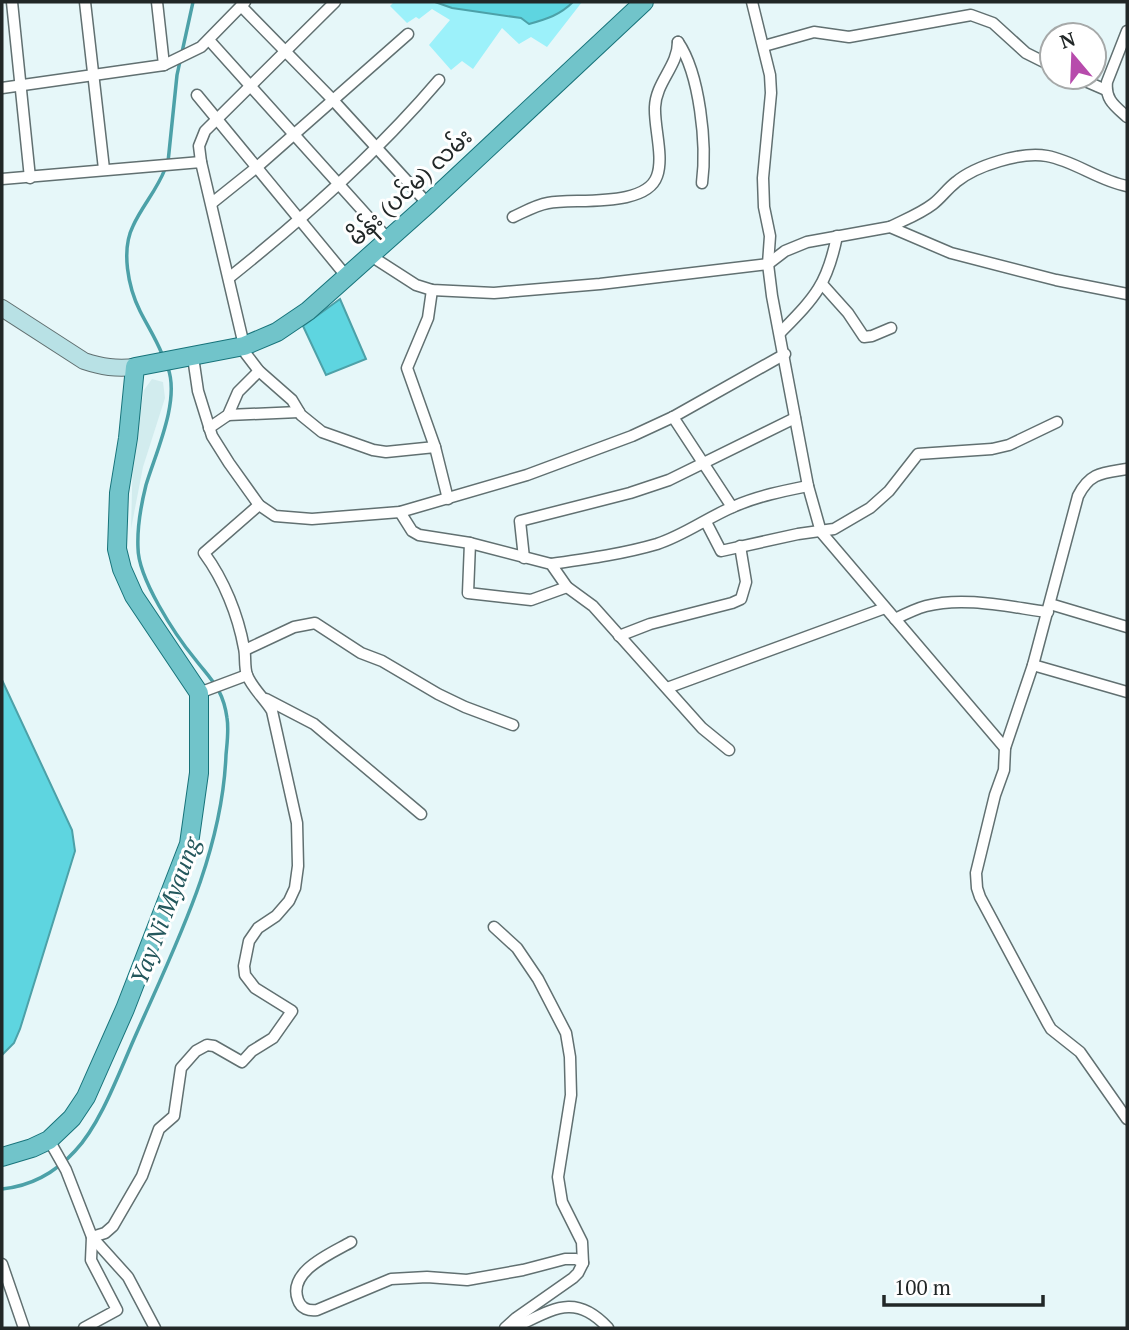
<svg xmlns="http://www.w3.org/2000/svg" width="1129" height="1330" viewBox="0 0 1129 1330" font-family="'PT Serif','Noto Sans Myanmar',serif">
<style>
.built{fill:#d2ecee}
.green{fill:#9cf1fa}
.water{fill:#5ed5e0;stroke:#4ca1a8;stroke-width:2}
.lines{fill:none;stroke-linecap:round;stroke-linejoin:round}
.stream{stroke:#4ca1a8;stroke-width:3.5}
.minor-casing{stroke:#617071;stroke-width:13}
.secondary-casing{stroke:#617071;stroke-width:18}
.primary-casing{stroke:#17737a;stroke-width:20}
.minor{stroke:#fff;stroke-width:10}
.secondary{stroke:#b8e1e5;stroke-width:16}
.primary{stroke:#71c4ca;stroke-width:18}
.labels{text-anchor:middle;stroke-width:6;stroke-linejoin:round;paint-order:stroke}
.street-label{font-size:23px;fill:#212727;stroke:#fff}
.water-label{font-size:24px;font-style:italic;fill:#24575c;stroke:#fff}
</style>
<rect width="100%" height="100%" fill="#e6f7f9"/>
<polygon class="built" points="152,379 163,382 165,398 143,467 131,529 133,452 144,390"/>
<polygon class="green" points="394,2 435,2 452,8 521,18 529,24 565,10 573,2 582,2 547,47 531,37 519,44 502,28 473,69 462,61 451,70 429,45 450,20 432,9 419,19 416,17 407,23 390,6"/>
<g class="water">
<path d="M 435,2 L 573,2 C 560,15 547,19 529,24 L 521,18 L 452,8 Z"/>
<polygon points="340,299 366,359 326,375 303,326"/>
<polygon points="2,680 72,830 75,851 20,1029 14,1043 2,1055"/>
</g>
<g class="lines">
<g class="stream">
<polyline points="168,162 177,75 193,2"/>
<path d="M 162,354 C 156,339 147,325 140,311 C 128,287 121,250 133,226 C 142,206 157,190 165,169"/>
<path d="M 2,1189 C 31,1186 55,1173 75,1151 C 100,1125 119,1073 134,1039 C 174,948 222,856 226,755 C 227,743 229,730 227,718 C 223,689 212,681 195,659 C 175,635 138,578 138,548 C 137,527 141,505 146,485 C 156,452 180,401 168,368"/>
</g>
<defs>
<g id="minor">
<polyline points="12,2 30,178"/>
<polyline points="85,2 104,169"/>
<polyline points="752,2 770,75 771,93 763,178 764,207 770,236 768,264 772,296 808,486 821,532 1005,748"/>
<polyline points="241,6 332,99 428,204"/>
<path d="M 1127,31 L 1107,82 C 1105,100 1115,106 1127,117"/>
<polyline points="209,40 389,240"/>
<path d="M 678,42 C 700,74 707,145 702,183"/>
<polyline points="764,46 814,32 849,37 971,15 993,23 1026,53 1052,66"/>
<polyline points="164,65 201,47 245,2"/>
<polyline points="1076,77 1106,90"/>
<polyline points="2,88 164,65 157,2"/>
<polyline points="197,95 347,277"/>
<polyline points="201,162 199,146 205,131 335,2"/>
<polyline points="2,179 201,162 246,354 259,371 292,400 301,415 322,432 373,450 386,452 435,447 448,499"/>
<polyline points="212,203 257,167 408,34"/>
<path d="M 513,217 C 524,212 536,205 548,203 C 575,198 646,208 657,176 C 664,157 654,127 655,107 C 656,82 678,66 678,42"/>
<path d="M 890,227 C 904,220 920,214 933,204 C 941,198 947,189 956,182 C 975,166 1022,151 1047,156 C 1075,161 1099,181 1127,186"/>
<polyline points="371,256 416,285 432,290 494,293 600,284 768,264 785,251 807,242 890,227 951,253 1056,280 1127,294"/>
<path d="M 230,277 C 305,217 376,154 439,80"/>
<polyline points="822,284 848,313 864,337 872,336 891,328"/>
<polyline points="432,290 428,318 407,368 435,447"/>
<path d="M 780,333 C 814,298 827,286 837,236"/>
<polyline points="193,357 198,391 212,436 229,463 259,505 275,516 312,519 400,512 527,475 632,436 673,417 785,354"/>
<polyline points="228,415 299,412"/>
<polyline points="673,417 732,507"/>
<polyline points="209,428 228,415 238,392 259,371"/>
<path d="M 1127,469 C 1103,473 1090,472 1078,496 L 1033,665 L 1005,748 L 1004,770 L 995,795 L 976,873 L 977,888 L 980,897 L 1048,1024 L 1051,1029 L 1080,1052 L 1127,1119"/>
<polyline points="400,512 412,531 419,535 470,543 551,564 567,587 593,606 702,728 729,750"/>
<polyline points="706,522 721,551 798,534 834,529 870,508 889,491 918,454 992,449 1009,445 1057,422"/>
<polyline points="470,543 468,593 531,600 567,587"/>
<polyline points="524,558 520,521 630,493 669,480 795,418"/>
<path d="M 551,564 C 586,559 623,554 657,544 C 685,535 708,517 735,506 C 758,496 783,491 808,486"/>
<polyline points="1050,604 1127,627"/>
<path d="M 895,619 C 905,614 915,609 926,606 C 964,596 1009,607 1048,612"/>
<polyline points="619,636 650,624 732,603 741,599 746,582 740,546"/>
<polyline points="245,650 294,627 315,623 361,653 382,661 438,694 465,707 513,725"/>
<polyline points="1033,665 1127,692"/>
<polyline points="667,688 885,608"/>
<polyline points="199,693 247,675"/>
<polyline points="266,699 314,724 421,814"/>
<polyline points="494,927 517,948 538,979 566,1033 570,1057 571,1095 558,1177 562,1202 582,1242 583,1263"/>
<polyline points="49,1140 66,1170 92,1237 128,1277 155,1328"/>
<path d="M 351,1242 C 332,1253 287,1271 298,1300 C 301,1309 309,1311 317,1310 L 391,1279 L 427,1277 L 467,1280 L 523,1270 L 565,1259 L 576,1259 L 583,1263 L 578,1273 L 573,1278 L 516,1318 L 505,1328"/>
<polyline points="2,1264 24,1328"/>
<path d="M 84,1328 L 117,1310 L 91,1260 L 92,1237 L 105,1233 L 113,1226 L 142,1176 L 159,1129 L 174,1116 L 181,1068 L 196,1051 L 207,1045 L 214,1046 L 242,1062 L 252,1051 L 273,1038 L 292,1011 L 255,988 L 245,975 L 244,966 L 249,941 L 258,928 L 276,916 L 289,901 L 295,888 L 298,866 L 297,823 L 272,711 C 265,699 252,688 247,675 C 244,667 246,656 244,648 C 238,615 224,580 204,553 L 259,505"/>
<path d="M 513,1328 C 551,1311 574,1291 608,1328"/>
</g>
<path id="secondary" d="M 2,308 L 84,361 C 102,367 116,369 135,367"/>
<polyline id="primary" points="2,1157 32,1148 49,1140 72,1118 86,1097 125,1009 189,844 199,773 199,693 134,596 122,569 117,549 119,493 128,438 135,367 244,346 277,332 308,311 428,204 644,2"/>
</defs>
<use href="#minor" class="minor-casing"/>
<use href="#secondary" class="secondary-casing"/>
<use href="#primary" class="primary-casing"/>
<use href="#minor" class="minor"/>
<use href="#secondary" class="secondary"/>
<use href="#primary" class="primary"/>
</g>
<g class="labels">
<g class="street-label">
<text transform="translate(410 187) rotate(-43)" y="8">မိန်း (ပင်မ) လမ်း</text>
</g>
<g class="water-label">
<text transform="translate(166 911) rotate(-69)" y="8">Yay Ni Myaung</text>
</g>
</g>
<rect width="1129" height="1330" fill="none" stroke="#212727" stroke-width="7"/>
<g transform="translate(1073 56) rotate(341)"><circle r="33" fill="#ffffff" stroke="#a6a9a9" stroke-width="2"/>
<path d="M0-5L12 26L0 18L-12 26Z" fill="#b74bac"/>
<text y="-10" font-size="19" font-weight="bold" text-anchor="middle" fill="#212727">N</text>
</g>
<path d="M884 1295v10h159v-10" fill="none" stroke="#212727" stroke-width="3.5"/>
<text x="894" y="1295" font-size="21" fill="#212727" stroke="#ffffff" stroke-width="5" paint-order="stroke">100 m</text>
</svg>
